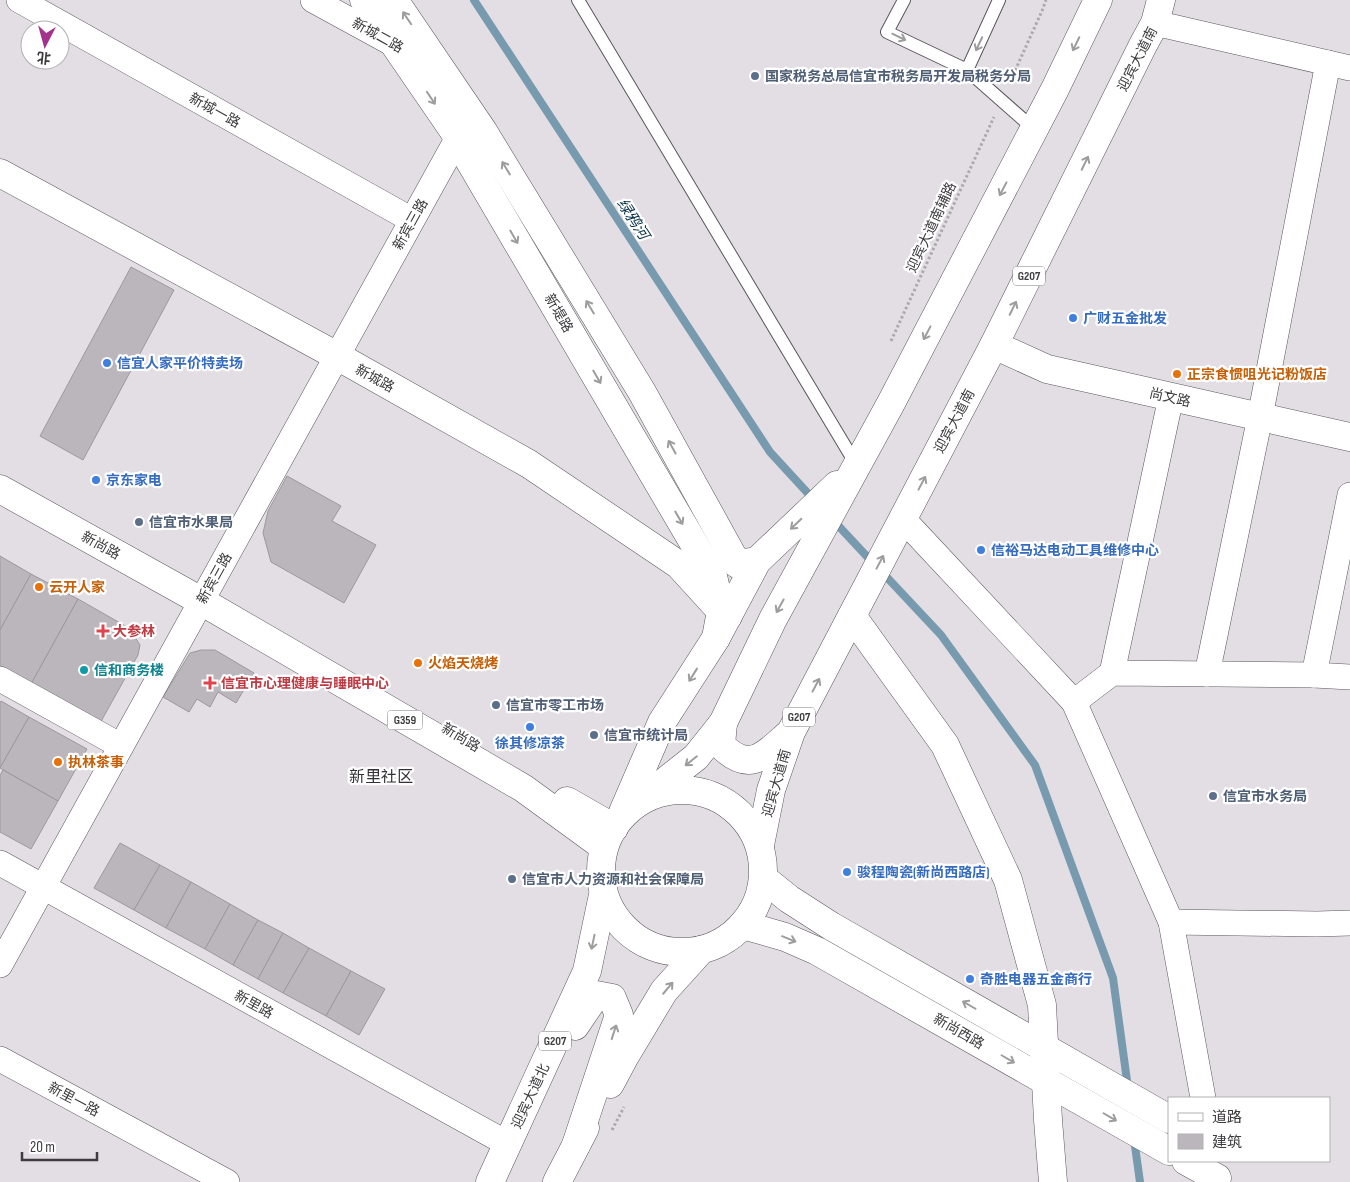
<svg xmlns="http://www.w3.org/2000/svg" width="1350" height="1182" viewBox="0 0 1350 1182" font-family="'Sofia Sans Condensed','Noto Sans SC',sans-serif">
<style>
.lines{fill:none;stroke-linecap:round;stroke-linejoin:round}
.stream{stroke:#789aaf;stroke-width:8}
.building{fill:#bbb6bc;stroke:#9c989e}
.service-casing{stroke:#5a575c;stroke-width:14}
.minor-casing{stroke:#5a575c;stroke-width:26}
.tertiary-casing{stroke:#5a575c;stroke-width:29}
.secondary-casing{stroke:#5a575c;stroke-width:29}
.primary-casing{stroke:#5a575c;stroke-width:29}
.trunk-casing{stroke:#5a575c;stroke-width:29}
.path{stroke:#aca8ad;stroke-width:3;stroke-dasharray:2.5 2.5;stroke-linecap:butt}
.service{stroke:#fff;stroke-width:12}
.minor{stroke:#fff;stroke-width:25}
.tertiary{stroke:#fff;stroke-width:28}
.secondary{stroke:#fff;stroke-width:28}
.primary{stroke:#fff;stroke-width:28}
.trunk{stroke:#fff;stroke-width:28}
.oneway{stroke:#9e9d9e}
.service-dot{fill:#5c6f8a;stroke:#fff;stroke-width:2}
.shop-dot{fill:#3f7fe0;stroke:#fff;stroke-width:2}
.food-dot{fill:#e8710a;stroke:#fff;stroke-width:2}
.health-dot{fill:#e0444e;stroke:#fff;stroke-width:2}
.culture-dot{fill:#0f9aa8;stroke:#fff;stroke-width:2}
.labels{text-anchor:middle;stroke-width:4.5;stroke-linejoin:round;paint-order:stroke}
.shield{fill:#fff;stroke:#777678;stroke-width:1}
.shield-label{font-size:12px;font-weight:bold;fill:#3d3b3e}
.street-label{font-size:14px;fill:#3d3b3e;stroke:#fff}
.service-label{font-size:14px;font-weight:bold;fill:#4e5e75;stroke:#fff;text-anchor:start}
.shop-label{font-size:14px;font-weight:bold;fill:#366cbe;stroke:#fff;text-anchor:start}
.food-label{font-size:14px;font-weight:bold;fill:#c56008;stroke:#fff;text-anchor:start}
.health-label{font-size:14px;font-weight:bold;fill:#be3a42;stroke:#fff;text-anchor:start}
.culture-label{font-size:14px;font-weight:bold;fill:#0d838f;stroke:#fff;text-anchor:start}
.water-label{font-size:15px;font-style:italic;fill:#073146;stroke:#fff}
.quarter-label{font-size:16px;fill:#343136;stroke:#fff}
</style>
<rect width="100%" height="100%" fill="#e3dee4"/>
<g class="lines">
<g class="stream">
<polyline points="474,0 770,452 815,501"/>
<polyline points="833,520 873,563"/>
<polyline points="881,571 941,635 1035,765 1113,978 1128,1088"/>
<polyline points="1134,1139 1140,1182"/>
</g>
</g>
<g class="building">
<polygon points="131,267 174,290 83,460 40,436"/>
<polygon points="287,476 341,506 332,521 376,545 344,603 271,562 263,533 268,511"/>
<polygon points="0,556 31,574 0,630"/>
<polygon points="31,574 78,599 30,686 0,670 0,630"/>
<polygon points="78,599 129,628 140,645 138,655 99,725 30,686"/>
<polygon points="201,650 215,650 254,673 236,703 218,692 210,707 197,699 189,712 163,697 190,653"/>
<polygon points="1,701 29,717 0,768 0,703"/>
<polygon points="29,717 87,749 58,801 0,768"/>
<polygon points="3,770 58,801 31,849 0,832 0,775"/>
<polygon points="120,843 160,865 134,910 94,888"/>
<polygon points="160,865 191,882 166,928 134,910"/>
<polygon points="191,882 230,904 205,949 166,928"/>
<polygon points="230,904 258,920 233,965 205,949"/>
<polygon points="258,920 283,933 258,979 233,965"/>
<polygon points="283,933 309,948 283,993 258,979"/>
<polygon points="309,948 351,971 326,1016 283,993"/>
<polygon points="351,971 385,989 359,1035 326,1016"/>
</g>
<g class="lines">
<defs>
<g id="service">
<polyline points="578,0 857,466"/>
<polyline points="904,0 887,32 967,70"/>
<polyline points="999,0 967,70 1034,129"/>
</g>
<g id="minor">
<polyline points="19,0 412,220"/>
<polyline points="313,0 399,47"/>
<polyline points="1155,23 1350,68"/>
<polyline points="903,519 1074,702 1112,673 1314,675 1350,677"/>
<polyline points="1112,673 1171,397"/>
<polyline points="1207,674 1260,417 1328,63"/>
<polyline points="1314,675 1350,495"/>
<polyline points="0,679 121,746"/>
<polyline points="1074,702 1171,922 1203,1098"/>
<polyline points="0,863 508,1144"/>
<polyline points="1171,922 1317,924 1350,923"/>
<polyline points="0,965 466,123"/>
<polyline points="0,1059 227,1182"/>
</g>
<g id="tertiary">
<polyline points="0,173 337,356 529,464 679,565 721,611 728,616"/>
<polyline points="852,616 945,745 1008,880 1042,1005 1048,1120 1053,1182"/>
</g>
<g id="secondary">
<polyline points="364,0 458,137 462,148 713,576 721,611 716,638"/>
<polyline points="394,0 483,131 642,392 737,564 757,561"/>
<polyline points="994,345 1047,369 1350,437"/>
</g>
<g id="primary">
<polyline points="0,489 201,601 523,788 604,847"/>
<polyline points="567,801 614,828"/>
<polyline points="763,878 789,899 831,926 1169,1119"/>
<polyline points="743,925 785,937 817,951 1169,1151"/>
<polyline points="1186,1161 1217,1178"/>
</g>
<g id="trunk">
<path d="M 723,723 L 721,745 C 750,775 766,754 790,733"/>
<circle cx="682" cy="871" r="81"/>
<polyline points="644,798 696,757 723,723 773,619 891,403 1055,89 1098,0"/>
<polyline points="623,812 662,722 716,638 757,561 837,485"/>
<polyline points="760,845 771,790 791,732 994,345 1143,45 1155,23 1161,0"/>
<polyline points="575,1026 596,995 612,998 619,1015 576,1145"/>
<polyline points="610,1084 625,1056 664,991 701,950"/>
<polyline points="490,1182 587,971 603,895"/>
<polyline points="557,1182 585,1128"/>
</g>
</defs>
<use href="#service" class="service-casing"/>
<use href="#minor" class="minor-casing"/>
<use href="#tertiary" class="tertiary-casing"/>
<use href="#secondary" class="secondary-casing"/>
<use href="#primary" class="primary-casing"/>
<use href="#trunk" class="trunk-casing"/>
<g class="path">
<polyline points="1009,84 1042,11 1046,0"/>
<polyline points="891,341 994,117"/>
<polyline points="612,1130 624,1107"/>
</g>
<use href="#service" class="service"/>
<use href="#minor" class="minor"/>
<use href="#tertiary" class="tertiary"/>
<use href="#secondary" class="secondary"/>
<use href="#primary" class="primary"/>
<use href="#trunk" class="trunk"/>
</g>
<defs><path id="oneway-shaft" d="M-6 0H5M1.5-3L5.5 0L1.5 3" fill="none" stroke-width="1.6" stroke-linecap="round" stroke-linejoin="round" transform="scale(1.25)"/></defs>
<g class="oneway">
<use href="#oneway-shaft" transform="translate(407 18) rotate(-124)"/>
<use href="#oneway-shaft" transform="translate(899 37) rotate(26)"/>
<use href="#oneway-shaft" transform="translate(979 44) rotate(115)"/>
<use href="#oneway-shaft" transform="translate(1076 44) rotate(116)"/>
<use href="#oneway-shaft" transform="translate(431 98) rotate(56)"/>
<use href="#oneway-shaft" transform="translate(1085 163) rotate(-64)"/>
<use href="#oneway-shaft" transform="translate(506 168) rotate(-121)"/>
<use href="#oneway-shaft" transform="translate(1003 189) rotate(118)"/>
<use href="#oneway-shaft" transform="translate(514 237) rotate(60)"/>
<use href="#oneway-shaft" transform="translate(590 307) rotate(-121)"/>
<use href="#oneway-shaft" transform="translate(1013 308) rotate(-64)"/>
<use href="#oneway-shaft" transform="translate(927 333) rotate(118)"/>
<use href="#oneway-shaft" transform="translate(597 377) rotate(60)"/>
<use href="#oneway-shaft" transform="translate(672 447) rotate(-119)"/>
<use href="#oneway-shaft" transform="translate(922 483) rotate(-62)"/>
<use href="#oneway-shaft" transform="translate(679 518) rotate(60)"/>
<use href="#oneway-shaft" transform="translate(796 524) rotate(136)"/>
<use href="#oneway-shaft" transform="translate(880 562) rotate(-62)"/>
<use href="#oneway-shaft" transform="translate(780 606) rotate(119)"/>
<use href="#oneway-shaft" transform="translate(693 675) rotate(122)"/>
<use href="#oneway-shaft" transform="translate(816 685) rotate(-62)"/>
<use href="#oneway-shaft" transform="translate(691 761) rotate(141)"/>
<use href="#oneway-shaft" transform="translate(789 939) rotate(22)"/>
<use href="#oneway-shaft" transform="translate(593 942) rotate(102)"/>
<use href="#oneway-shaft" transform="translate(668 988) rotate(-50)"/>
<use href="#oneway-shaft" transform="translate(969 1005) rotate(-150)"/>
<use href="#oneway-shaft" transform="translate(614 1032) rotate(-72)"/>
<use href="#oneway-shaft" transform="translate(1008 1059) rotate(30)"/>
<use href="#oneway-shaft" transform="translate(1110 1117) rotate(30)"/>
</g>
<g class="service-dot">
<circle cx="755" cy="76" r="5"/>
<circle cx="139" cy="522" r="5"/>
<circle cx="496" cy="705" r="5"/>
<circle cx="594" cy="735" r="5"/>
<circle cx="1213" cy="796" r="5"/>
<circle cx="512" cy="879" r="5"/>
</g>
<g class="shop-dot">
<circle cx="1073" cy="318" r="5"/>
<circle cx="107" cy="363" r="5"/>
<circle cx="96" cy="480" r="5"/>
<circle cx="981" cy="550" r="5"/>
<circle cx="530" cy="727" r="5"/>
<circle cx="847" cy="872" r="5"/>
<circle cx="970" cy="979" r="5"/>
</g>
<g class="food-dot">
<circle cx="1177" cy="374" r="5"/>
<circle cx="39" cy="587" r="5"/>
<circle cx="418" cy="663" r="5"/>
<circle cx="58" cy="762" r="5"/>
</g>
<g class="health-dot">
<path d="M100.5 623.5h5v5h5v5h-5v5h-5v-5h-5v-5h5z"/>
<path d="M207.5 675.5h5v5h5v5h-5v5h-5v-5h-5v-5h5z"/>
</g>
<circle class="culture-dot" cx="84" cy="670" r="5"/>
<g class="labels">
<g class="shield">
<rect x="1013" y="266.5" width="32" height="19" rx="4"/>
<rect x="783" y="707.5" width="32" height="19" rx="4"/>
<rect x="387.5" y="710.5" width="35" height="19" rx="4"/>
<rect x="539" y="1031.5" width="32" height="19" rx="4"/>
</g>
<g class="shield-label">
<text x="1029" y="280">G207</text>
<text x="799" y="721">G207</text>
<text x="405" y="724">G359</text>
<text x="555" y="1045">G207</text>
</g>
<g class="street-label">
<text transform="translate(378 35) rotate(29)" y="5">新城二路</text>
<text transform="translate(1137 59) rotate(-63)" y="5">迎宾大道南</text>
<text transform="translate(215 110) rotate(29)" y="5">新城一路</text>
<text transform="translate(410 224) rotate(-61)" y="5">新宾三路</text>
<text transform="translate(931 227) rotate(-65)" y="5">迎宾大道南辅路</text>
<text transform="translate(559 313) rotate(60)" y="5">新堤路</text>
<text transform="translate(375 378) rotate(29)" y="5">新城路</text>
<text transform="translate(1170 397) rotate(13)" y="5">尚文路</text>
<text transform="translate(954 421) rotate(-62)" y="5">迎宾大道南</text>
<text transform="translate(101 545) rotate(29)" y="5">新尚路</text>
<text transform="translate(214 578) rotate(-61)" y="5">新宾三路</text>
<text transform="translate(461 737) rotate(31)" y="5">新尚路</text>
<text transform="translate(776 783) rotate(-74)" y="5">迎宾大道南</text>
<text transform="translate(254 1004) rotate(29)" y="5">新里路</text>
<text transform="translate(959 1031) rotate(30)" y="5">新尚西路</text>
<text transform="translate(530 1096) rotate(-65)" y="5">迎宾大道北</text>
<text transform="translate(74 1099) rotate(28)" y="5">新里一路</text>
</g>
<g class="service-label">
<text x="765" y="81">国家税务总局信宜市税务局开发局税务分局</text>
<text x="149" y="527">信宜市水果局</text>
<text x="506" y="710">信宜市零工市场</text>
<text x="604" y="740">信宜市统计局</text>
<text x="1223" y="801">信宜市水务局</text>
<text x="522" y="884">信宜市人力资源和社会保障局</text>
</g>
<g class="shop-label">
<text x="1083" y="323">广财五金批发</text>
<text x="117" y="368">信宜人家平价特卖场</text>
<text x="106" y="485">京东家电</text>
<text x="991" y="555">信裕马达电动工具维修中心</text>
<text x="530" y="748" text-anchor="middle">徐其修凉茶</text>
<text x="857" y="877">骏程陶瓷(新尚西路店)</text>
<text x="980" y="984">奇胜电器五金商行</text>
</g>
<g class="food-label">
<text x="1187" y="379">正宗食惯咀光记粉饭店</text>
<text x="49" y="592">云开人家</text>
<text x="428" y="668">火焰天烧烤</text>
<text x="68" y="767">执林茶事</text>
</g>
<g class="health-label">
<text x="113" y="636">大参林</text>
<text x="221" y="688">信宜市心理健康与睡眠中心</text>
</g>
<g class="culture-label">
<text x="94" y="675">信和商务楼</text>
</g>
<g class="water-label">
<text transform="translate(633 219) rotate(57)" y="5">绿鸦河</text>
</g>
<g class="quarter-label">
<text x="381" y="782">新里社区</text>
</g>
</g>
<rect x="1168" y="1097" width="162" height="65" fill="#ffffff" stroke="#b1b1b2"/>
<rect x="1178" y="1113" width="25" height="8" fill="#ffffff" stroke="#b1b1b2"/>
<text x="1212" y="1122" font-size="15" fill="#3d3b3e">道路</text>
<rect x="1178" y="1134" width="25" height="15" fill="#bbb6bc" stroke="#b1b1b2"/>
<text x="1212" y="1147" font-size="15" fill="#3d3b3e">建筑</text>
<g transform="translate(45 45) rotate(186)"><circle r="24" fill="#ffffff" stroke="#b1b1b2"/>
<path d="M0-4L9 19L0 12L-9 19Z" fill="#a4318c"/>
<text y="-8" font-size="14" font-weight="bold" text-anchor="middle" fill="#3d3b3e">北</text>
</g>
<path d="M22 1152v8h75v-8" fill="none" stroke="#3d3b3e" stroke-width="2.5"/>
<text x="30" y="1152" font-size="15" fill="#3d3b3e" stroke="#ffffff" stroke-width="4" paint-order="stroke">20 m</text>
</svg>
